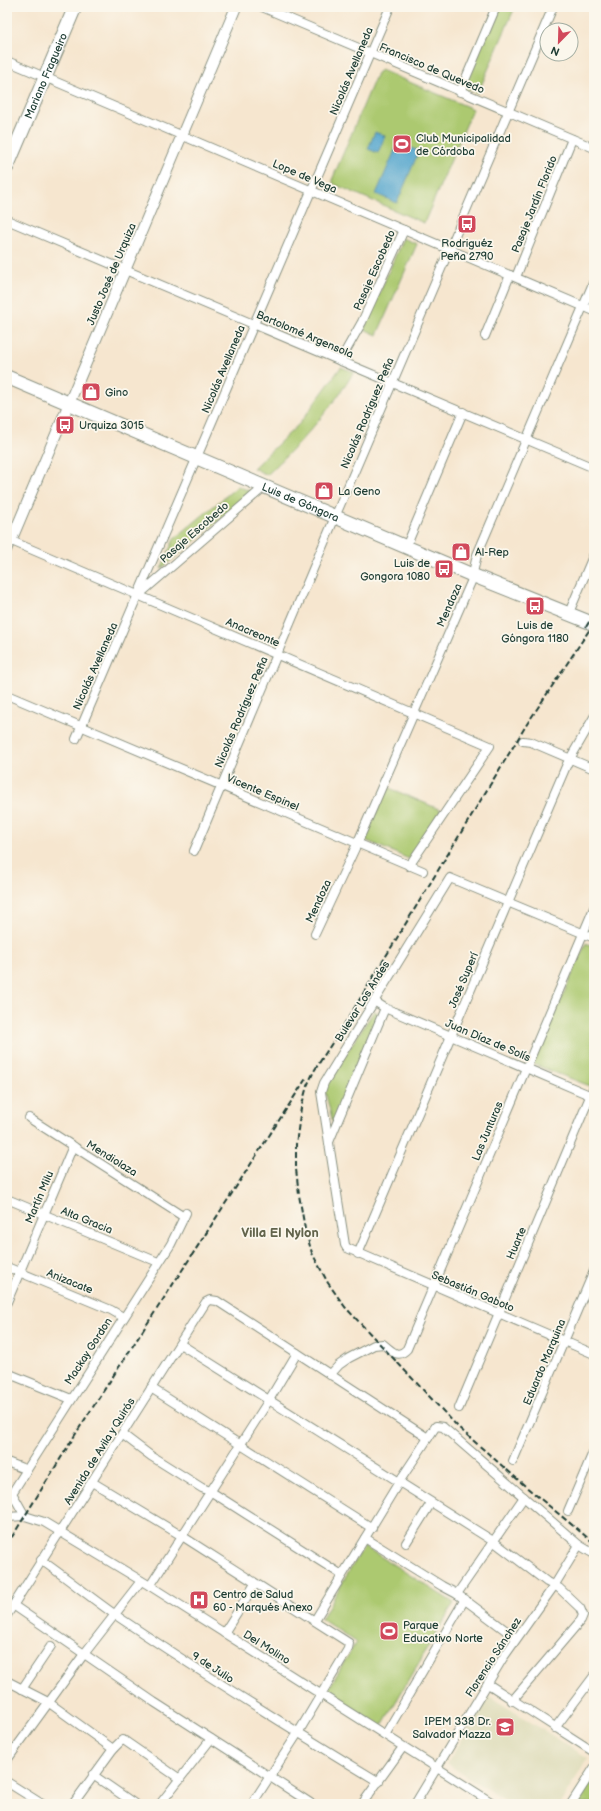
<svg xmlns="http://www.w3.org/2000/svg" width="601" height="1811" viewBox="0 0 601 1811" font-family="'Balsamiq Sans',sans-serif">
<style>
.built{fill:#dfddbb}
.green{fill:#acc970;stroke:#668352}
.water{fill:#52a5cd;stroke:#387180}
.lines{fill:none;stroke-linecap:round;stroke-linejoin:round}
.minor-casing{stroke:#8a9282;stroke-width:10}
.tertiary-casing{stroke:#8a9282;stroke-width:12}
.primary-casing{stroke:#8a9282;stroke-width:15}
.minor{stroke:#fff;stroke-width:8}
.tertiary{stroke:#fff;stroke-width:10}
.primary{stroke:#fff;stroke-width:13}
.rail{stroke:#1f3d34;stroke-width:2;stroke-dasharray:6 3;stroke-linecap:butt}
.labels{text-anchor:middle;stroke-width:3.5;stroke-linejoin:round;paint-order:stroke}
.street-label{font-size:11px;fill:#1f3d34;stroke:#fbf7ec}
.poi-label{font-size:11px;fill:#1f3d34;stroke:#fbf7ec;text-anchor:start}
.quarter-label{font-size:13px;font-weight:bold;fill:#62644c;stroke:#fbf7ec}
</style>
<rect width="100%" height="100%" fill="#fbf7ec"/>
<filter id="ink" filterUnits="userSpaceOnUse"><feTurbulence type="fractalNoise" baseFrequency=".025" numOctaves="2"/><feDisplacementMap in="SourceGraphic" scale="8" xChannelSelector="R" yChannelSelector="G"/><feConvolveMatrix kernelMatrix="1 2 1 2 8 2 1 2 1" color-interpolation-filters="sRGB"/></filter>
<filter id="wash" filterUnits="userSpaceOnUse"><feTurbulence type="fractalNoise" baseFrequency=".012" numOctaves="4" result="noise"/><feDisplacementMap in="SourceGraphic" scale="16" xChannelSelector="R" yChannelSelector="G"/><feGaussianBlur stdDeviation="0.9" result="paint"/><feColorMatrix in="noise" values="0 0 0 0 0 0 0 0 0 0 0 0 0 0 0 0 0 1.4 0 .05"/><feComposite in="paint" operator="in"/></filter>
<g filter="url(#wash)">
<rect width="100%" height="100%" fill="#f6e6cf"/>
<polygon class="built" points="489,1696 588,1758 560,1804 511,1804 447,1764"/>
<g class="green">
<polygon points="496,7 515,7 478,93 462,87"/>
<polygon points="381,70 473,109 424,223 334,184 332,180 377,73"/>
<polygon points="403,238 417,244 377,335 364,329"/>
<path d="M 341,367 L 354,372 C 330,411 300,443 267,475 L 253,468 L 300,423 Z"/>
<polygon points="238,486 252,492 161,569 174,539"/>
<polygon points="387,787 441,810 409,859 365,840"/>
<polygon points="586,943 594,947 594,1077 590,1086 533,1064"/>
<polygon points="374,1011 377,1012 378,1017 333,1123 324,1087"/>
<polygon points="364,1546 454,1603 381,1727 326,1693 356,1642 321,1619"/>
<polygon points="594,1777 594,1804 577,1804"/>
</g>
<g class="water">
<polygon points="375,132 385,136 378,153 368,149"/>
<polygon points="398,143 419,151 397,203 376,194"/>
</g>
</g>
<g filter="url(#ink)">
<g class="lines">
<defs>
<g id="minor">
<polyline points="262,7 594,148"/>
<polyline points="7,61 594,311"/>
<polyline points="460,92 496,7"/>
<polyline points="7,220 594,468"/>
<polyline points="516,277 572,139"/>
<polyline points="485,336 510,275"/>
<polyline points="340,361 362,322 404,230"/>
<polyline points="7,539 490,746 409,866"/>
<polyline points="406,547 463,412"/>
<polyline points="7,550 11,541"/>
<polyline points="141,593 264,487"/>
<polyline points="568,615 594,554"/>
<polyline points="7,695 423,871"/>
<polyline points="76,739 390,7"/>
<polyline points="523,741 531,742 594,769"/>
<polyline points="194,851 335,517 553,7"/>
<polyline points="315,934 357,844 471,582 477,555 594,281"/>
<polyline points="594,938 450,878 324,1083 321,1092 345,1245 347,1248 594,1354"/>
<polyline points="374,1001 385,1008 594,1097"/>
<polyline points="29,1118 184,1217"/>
<polyline points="329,1142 385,1008"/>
<polyline points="7,1199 158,1262"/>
<polyline points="358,1254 567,764 594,717"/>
<polyline points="7,1267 111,1310 123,1317"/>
<polyline points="7,1302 73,1146"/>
<polyline points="180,1344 493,1541 547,1582 559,1588 580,1608 583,1615 581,1620 512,1701"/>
<polyline points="7,1373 71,1399"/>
<path d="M 330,1375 L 339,1365 L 349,1358 L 374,1345 L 383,1344 C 391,1351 398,1359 407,1349 L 594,908"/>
<polyline points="151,1388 372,1528"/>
<polyline points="459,1408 594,1087"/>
<polyline points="122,1434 151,1456 202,1488 210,1491 342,1575"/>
<polyline points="513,1461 594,1271"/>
<polyline points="7,1462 27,1470"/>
<polyline points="92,1482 182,1536 349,1643 348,1649 298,1733 252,1804"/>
<polyline points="12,1493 25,1516"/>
<polyline points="7,1501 171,1244 186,1213"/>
<polyline points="568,1511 594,1450"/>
<polyline points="7,1517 25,1516 44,1522 150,1586 494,1804"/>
<polyline points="365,1538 442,1586 457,1594 516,1638"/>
<polyline points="406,1543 431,1503"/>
<path d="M 41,1560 C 67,1578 91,1598 117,1616 C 203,1674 290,1728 379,1782"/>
<polyline points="150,1586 269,1400 297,1353"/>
<polyline points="457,1594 524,1497"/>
<polyline points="13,1605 154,1702 312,1804"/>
<polyline points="7,1615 206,1302 210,1300 217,1301 428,1438"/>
<polyline points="315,1620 399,1482 436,1426 443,1427 579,1545 594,1554"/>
<polyline points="224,1633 255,1584"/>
<polyline points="7,1681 48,1702 113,1749"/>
<polyline points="488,1684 594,1752"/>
<polyline points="22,1689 51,1646"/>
<polyline points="555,1728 594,1676"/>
<polyline points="385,1735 465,1599"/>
<polyline points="7,1760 84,1654 141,1581"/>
<polyline points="93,1775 135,1804"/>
<polyline points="7,1782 42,1804"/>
<polyline points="73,1804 113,1749 122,1740 125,1741 180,1779"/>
<polyline points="160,1804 211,1739"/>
<polyline points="362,1804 403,1747"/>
<polyline points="415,1804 503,1658 554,1586 579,1545"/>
<polyline points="571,1804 594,1768"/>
</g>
<polyline id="tertiary" points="11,541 236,7"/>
<g id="primary">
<path id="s1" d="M 7,167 L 75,7"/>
<path id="s2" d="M 7,377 L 472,575 L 594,624"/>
</g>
</defs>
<use href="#minor" class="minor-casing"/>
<use href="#tertiary" class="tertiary-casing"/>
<use href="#primary" class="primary-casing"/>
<use href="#minor" class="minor"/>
<use href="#tertiary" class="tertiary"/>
<use href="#primary" class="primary"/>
<g class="rail">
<polyline points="594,623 527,724 352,1012 314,1071 307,1086 301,1108 296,1144 296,1169 299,1195 305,1229 312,1253 328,1283 345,1307 459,1428 531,1491 594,1543"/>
<polyline points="586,627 594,614"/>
<polyline points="205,1235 307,1077"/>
<polyline points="7,1545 80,1427 207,1232"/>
</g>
</g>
</g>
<defs>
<symbol id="stadium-square" viewBox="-11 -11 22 22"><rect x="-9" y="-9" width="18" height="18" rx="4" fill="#d1495b" stroke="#fbf7ec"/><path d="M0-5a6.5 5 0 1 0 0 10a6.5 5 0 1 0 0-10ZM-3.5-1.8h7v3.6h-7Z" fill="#fff"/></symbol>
<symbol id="bus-square" viewBox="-11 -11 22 22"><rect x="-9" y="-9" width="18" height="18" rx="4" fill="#d1495b" stroke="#fbf7ec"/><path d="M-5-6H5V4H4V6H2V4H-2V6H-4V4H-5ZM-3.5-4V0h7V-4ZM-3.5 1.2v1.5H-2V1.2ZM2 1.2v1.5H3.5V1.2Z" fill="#fff"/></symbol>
<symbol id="shop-square" viewBox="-11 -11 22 22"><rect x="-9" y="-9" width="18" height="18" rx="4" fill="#d1495b" stroke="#fbf7ec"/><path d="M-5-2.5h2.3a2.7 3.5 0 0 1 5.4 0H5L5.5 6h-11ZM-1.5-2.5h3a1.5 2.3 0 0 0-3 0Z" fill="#fff"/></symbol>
<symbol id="hospital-square" viewBox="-11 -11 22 22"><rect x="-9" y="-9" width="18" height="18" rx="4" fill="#d1495b" stroke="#fbf7ec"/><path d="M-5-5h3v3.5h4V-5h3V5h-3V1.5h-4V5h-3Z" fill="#fff"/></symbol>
<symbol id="school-square" viewBox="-11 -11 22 22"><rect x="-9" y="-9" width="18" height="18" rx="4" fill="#d1495b" stroke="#fbf7ec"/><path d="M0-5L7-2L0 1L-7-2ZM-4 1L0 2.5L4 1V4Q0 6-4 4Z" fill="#fff"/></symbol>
</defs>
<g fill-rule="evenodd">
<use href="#stadium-square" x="391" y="133" width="22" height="22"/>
<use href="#bus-square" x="456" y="213" width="22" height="22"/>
<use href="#shop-square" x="80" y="381" width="22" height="22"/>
<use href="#bus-square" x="54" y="414" width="22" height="22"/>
<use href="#shop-square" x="313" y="480" width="22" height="22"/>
<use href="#shop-square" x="450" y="541" width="22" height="22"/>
<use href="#bus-square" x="433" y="558" width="22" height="22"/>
<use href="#bus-square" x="524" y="595" width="22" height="22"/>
<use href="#hospital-square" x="188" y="1589" width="22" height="22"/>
<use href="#stadium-square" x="378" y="1620" width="22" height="22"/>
<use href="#school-square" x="494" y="1716" width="22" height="22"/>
</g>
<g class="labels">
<g class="street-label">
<text transform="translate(432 68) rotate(23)" y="4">Francisco de Quevedo</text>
<text transform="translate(351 71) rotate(-67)" y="4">Nicolás Avellaneda</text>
<text dy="4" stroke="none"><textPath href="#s1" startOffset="99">Mariano Fragueiro</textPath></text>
<text transform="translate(305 176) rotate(23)" y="4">Lope de Vega</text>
<text transform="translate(534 204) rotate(-68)" y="4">Pasaje Jardín Florido</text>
<text transform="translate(374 270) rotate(-66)" y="4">Pasaje Escobedo</text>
<text transform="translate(111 274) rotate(-67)" y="4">Justo José de Urquiza</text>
<text transform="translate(305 334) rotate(23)" y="4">Bartolomé Argensola</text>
<text transform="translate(223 369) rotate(-67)" y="4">Nicolás Avellaneda</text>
<text transform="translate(367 413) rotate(-67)" y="4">Nicolás Rodríguez Peña</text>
<text dy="4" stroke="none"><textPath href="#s2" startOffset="319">Luis de Góngora</textPath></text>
<text transform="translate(194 532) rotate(-41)" y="4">Pasaje Escobedo</text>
<text transform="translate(449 605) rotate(-66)" y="4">Mendoza</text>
<text transform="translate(253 632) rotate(23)" y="4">Anacreonte</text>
<text transform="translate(95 666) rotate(-66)" y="4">Nicolás Avellaneda</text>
<text transform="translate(241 712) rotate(-67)" y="4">Nicolás Rodríguez Peña</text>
<text transform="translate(263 792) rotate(23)" y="4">Vicente Espinel</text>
<text transform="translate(318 901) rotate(-65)" y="4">Mendoza</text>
<text transform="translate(463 980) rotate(-67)" y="4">José Superí</text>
<text transform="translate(362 1001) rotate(-58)" y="4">Bulevar Los Andes</text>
<text transform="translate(488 1040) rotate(23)" y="4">Juan Díaz de Solís</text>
<text transform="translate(487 1131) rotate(-67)" y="4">Las Junturas</text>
<text transform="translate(112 1158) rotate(32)" y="4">Mendiolaza</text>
<text transform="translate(39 1197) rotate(-67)" y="4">Martín Milu</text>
<text transform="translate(87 1220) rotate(22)" y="4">Alta Gracia</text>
<text transform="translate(516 1243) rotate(-67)" y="4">Huarte</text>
<text transform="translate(70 1281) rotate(22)" y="4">Anizacate</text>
<text transform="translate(473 1291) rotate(23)" y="4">Sebastián Gaboto</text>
<text transform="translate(88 1351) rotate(-57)" y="4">Mackay Gordon</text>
<text transform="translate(544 1362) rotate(-67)" y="4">Eduardo Marquina</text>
<text transform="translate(99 1451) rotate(-58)" y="4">Avenida de Avila y Quirós</text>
<text transform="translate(267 1647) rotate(32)" y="4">Del Molino</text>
<text transform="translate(493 1657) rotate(-57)" y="4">Florencio Sánchez</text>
<text transform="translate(213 1667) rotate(33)" y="4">9 de Julio</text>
</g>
<g class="poi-label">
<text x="416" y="142">Club Municipalidad<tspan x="416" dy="13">de Córdoba</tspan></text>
<text x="467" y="247" text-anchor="middle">Rodriguéz<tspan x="467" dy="13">Peña 2790</tspan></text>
<text x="105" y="396">Gino</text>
<text x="79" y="429">Urquiza 3015</text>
<text x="338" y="495">La Geno</text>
<text x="475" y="556">Al-Rep</text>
<text x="430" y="567" text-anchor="end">Luis de<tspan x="430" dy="13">Gongora 1080</tspan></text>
<text x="535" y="629" text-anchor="middle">Luis de<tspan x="535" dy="13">Góngora 1180</tspan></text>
<text x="213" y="1598">Centro de Salud<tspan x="213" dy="13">60 - Marqués Anexo</tspan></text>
<text x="403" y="1629">Parque<tspan x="403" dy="13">Educativo Norte</tspan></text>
<text x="491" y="1725" text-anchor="end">IPEM 338 Dr.<tspan x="491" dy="13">Salvador Mazza</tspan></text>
</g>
<g class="quarter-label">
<text x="280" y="1237">Villa El Nylon</text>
</g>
</g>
<rect width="601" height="1811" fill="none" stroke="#fbf7ec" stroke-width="24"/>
<g transform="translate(559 42) rotate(203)"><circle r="19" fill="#fbf7ec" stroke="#a3ada2"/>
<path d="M0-3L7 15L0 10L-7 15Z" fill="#d1495b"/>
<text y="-6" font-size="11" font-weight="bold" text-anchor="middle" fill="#1f3d34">N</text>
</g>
</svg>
